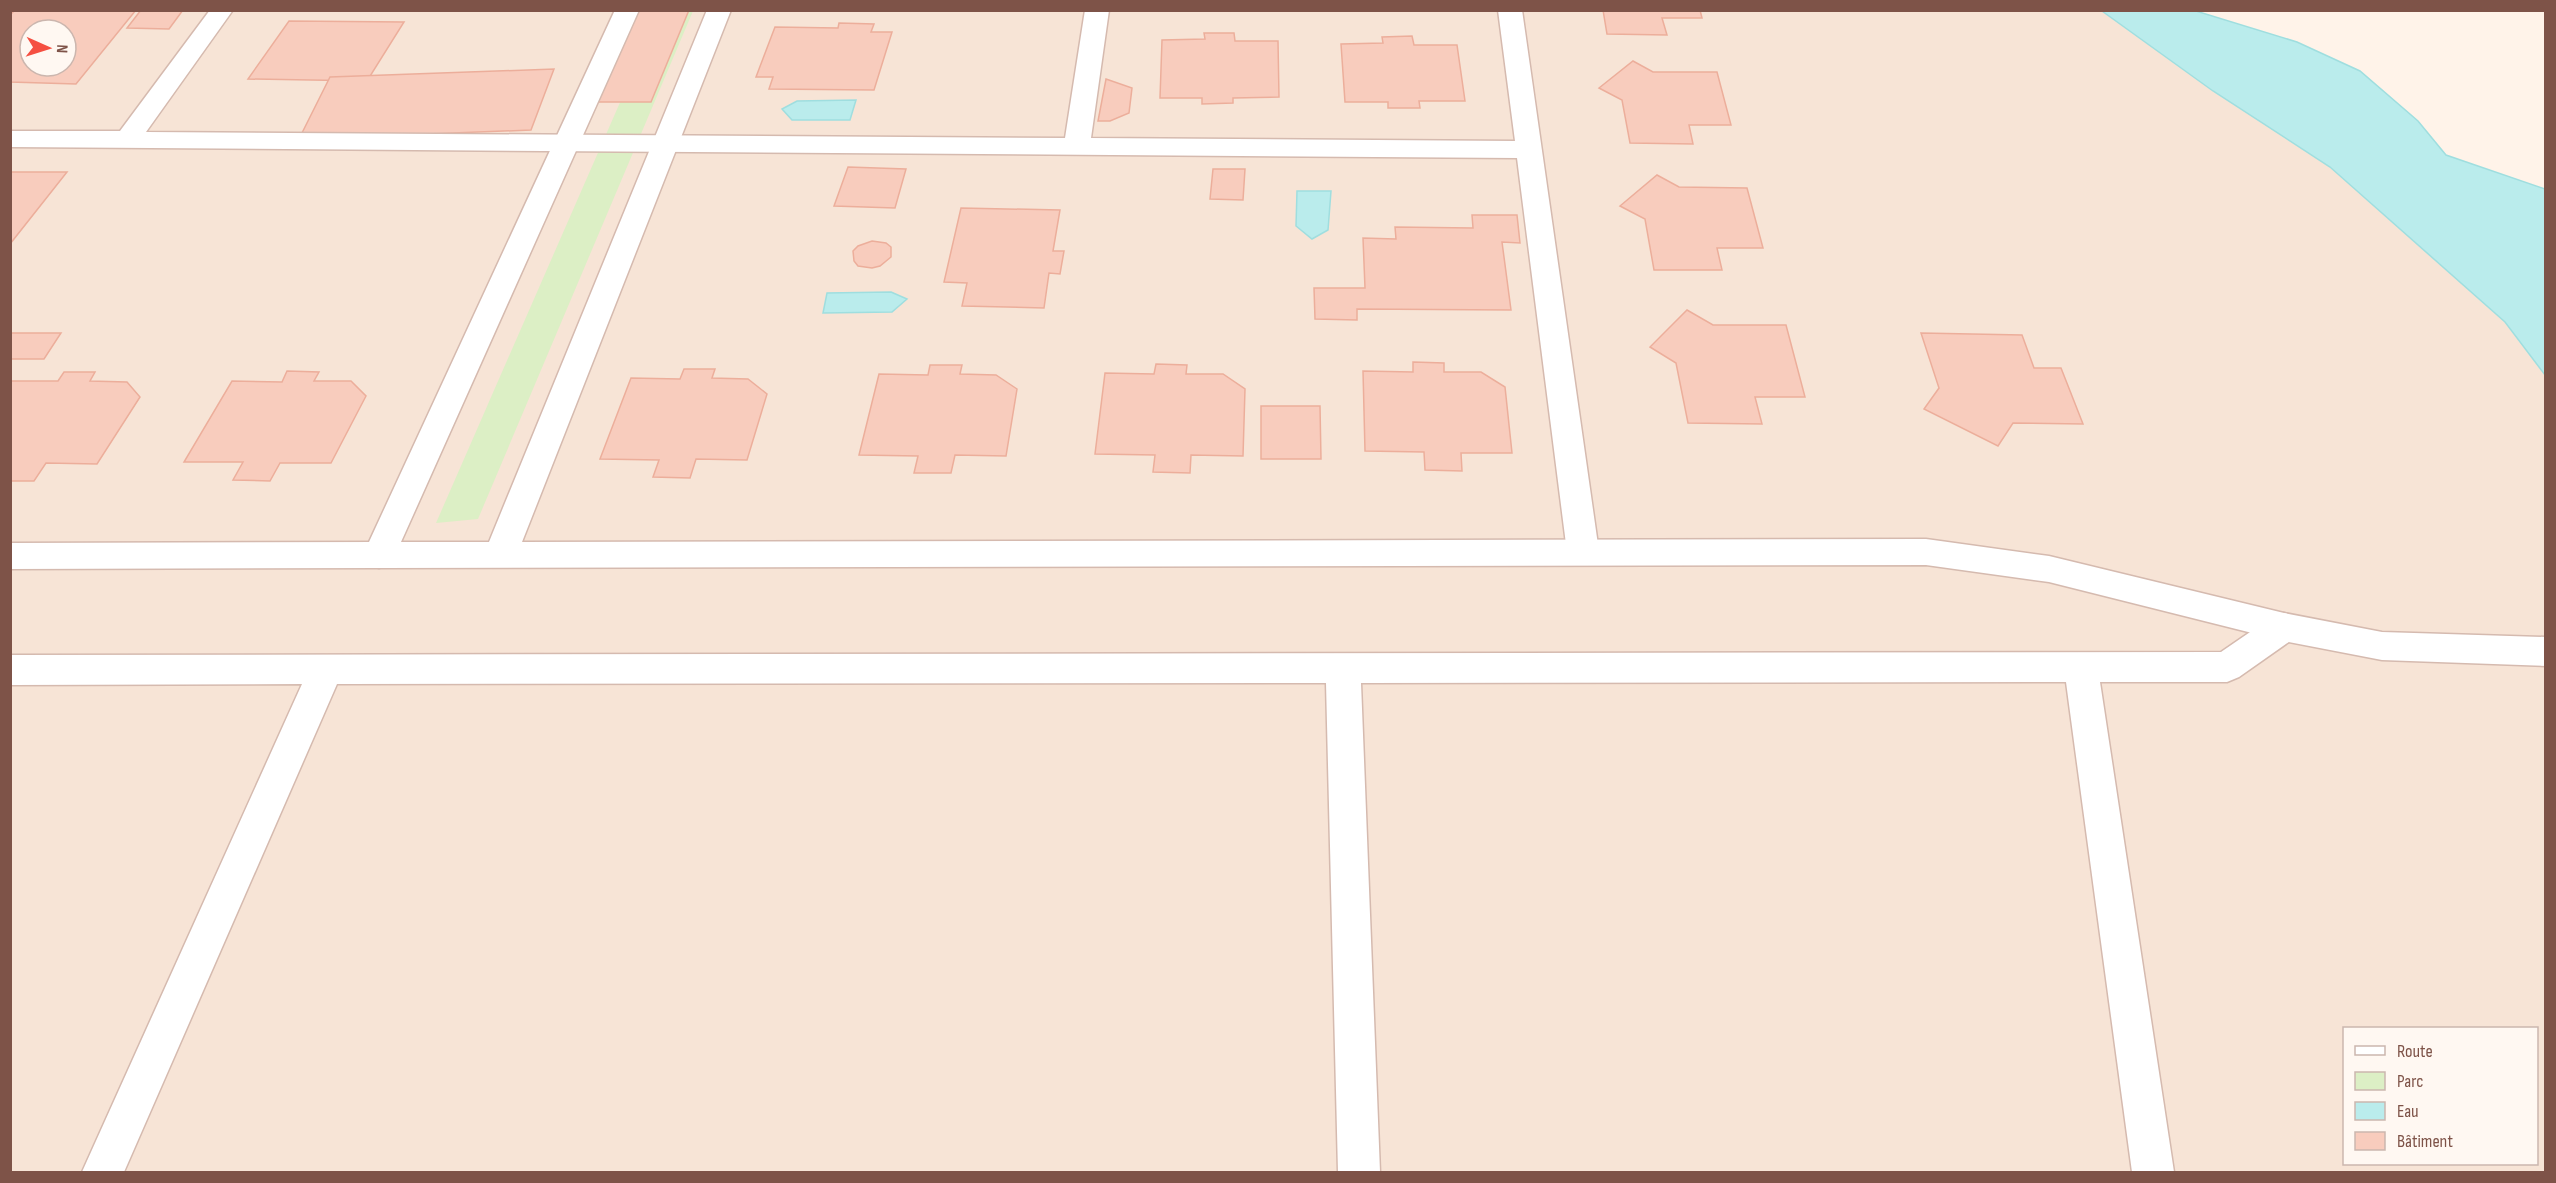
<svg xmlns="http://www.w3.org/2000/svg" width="2556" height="1183" viewBox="0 0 2556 1183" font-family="'Sofia Sans Condensed',sans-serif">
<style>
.residential{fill:#f7e4d6;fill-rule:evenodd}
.green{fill:#dcefc5}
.water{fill:#baecec;stroke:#9fdedf;stroke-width:1.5}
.building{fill:#f8ccbd;stroke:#ecae9b;stroke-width:1.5;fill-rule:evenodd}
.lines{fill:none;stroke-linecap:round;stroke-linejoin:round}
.minor-casing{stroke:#d5baaf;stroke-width:3}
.tertiary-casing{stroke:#d5baaf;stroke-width:3}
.minor{fill:#fff;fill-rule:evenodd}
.tertiary{fill:#fff;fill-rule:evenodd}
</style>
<rect width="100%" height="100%" fill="#fff3e9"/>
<path class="residential" d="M 10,11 L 2102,11 L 2213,91 L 2330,167 L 2505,322 L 2545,375 L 2545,1172 L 11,1172 ZM 30,30 L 66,30 L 66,66 L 30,66 ZM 2344,1028 L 2536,1028 L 2536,1164 L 2344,1164 Z"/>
<polygon class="green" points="660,11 693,11 478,519 436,523"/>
<g class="water">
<polygon points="2102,11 2196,11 2297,42 2360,71 2418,121 2446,155 2545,189 2545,375 2505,322 2330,167 2213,91"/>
<polygon points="856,100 850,120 792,120 782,109 797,101"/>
<polygon points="1297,191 1331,191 1328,230 1312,239 1296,226"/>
<polygon points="891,292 907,299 892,312 823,313 827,293"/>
</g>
<g class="building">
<path d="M 15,10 L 136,10 L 76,84 L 10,82 L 10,15 ZM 30,30 L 66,30 L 66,66 L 30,66 Z"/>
<polygon points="141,10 183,10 169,29 127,28"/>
<polygon points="637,10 689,10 651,102 596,102"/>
<polygon points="1603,10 1700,10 1702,18 1662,18 1667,35 1607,34"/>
<polygon points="289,21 404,22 367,81 248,79"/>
<polygon points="839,23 874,24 871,32 892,32 874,90 769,89 773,77 756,77 775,27 838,28"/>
<polygon points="1204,33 1234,33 1235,41 1278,41 1279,97 1233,98 1233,103 1202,104 1202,98 1160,98 1162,40 1205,39"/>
<polygon points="1412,36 1414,45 1457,45 1465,101 1419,101 1420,108 1388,108 1388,102 1345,102 1341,44 1383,43 1382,37"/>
<polygon points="1633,61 1653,72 1717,72 1731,125 1689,125 1693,144 1630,143 1622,100 1599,88"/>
<polygon points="554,69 531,130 299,139 330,77"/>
<polygon points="1106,79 1132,88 1129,113 1110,121 1098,121"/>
<polygon points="848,167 906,169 895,208 834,206"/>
<polygon points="1213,169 1245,169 1243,200 1210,199"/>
<polygon points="10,172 67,172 10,244"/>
<polygon points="1657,175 1679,187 1747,188 1763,248 1717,248 1722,270 1654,270 1645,219 1620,206"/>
<polygon points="961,208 1060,210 1053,251 1064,251 1060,274 1049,273 1044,308 962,306 967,283 944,282"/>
<polygon points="1472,215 1517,215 1520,243 1502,242 1511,310 1357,309 1357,320 1315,319 1314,288 1365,288 1363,238 1396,239 1395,227 1473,228"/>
<polygon points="872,241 886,243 891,247 891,257 880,266 872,268 858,266 854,261 853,251 858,246"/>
<polygon points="1687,310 1713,325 1786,325 1805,397 1755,397 1762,424 1688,423 1676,363 1650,347"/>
<polygon points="10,333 61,333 44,359 10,359"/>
<polygon points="1921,333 2022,335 2034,368 2061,368 2083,424 2013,423 1998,446 1924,409 1939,388"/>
<polygon points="1413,362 1444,363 1444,372 1481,372 1505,387 1512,453 1461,453 1462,471 1425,470 1424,452 1365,451 1363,371 1413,372"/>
<polygon points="1156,364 1187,365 1186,374 1223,374 1245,389 1243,456 1191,455 1190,473 1153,472 1155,455 1095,454 1105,373 1154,374"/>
<polygon points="930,365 962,365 960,374 996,375 1017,389 1006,456 955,455 951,473 914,473 918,456 859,455 879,374 928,375"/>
<polygon points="684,369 715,369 712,378 748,379 767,394 747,460 696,459 690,478 653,477 659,460 600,459 631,378 680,379"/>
<polygon points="287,371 319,372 314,381 351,381 366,396 331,463 280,463 270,481 233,480 243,462 184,462 232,381 282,382"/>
<polygon points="64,372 95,372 90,381 127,382 140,397 97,464 46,463 34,481 10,481 10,381 58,381"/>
<polygon points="1261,406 1320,406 1321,459 1261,459"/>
</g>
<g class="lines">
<defs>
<g id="minor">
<polygon points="210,10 233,10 146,132 1065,138 1085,10 1109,10 1091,138 1515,141 1498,10 1522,10 1599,552 1594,561 1583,565 1572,561 1567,552 1517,158 10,147 10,131 120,131"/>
<polygon points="379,542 390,546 395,555 390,564 379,568 10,569 10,543"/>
<polygon points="2284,613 2296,617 2301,627 2296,637 2239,677 2227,682 2100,682 2174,1172 2132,1172 2066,682 1361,683 1380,1172 1338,1172 1326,683 337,684 124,1172 82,1172 302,684 10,685 10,655 2221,652 2272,617"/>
</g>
<polygon id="tertiary" points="615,10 639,10 401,542 489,542 707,10 731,10 522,542 1926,539 2049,556 2284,613 2382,632 2546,637 2546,666 2382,660 2284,641 2049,582 1926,565 379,568 368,564 363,555"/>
</defs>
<use href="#minor" class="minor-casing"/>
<use href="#tertiary" class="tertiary-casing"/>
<use href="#minor" class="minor"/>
<use href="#tertiary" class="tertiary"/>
</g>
<rect width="2556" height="1183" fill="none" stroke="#7e5348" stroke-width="24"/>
<rect x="2343" y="1027" width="195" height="138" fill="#fff8f2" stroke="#cbb6ae" stroke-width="1.5"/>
<rect x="2355" y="1046" width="30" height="9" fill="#ffffff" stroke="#cbb6ae" stroke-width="1.5"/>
<text x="2397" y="1057" font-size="18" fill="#7e5348">Route</text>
<rect x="2355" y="1072" width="30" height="18" fill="#dcefc5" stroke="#cbb6ae" stroke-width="1.5"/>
<text x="2397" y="1087" font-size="18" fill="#7e5348">Parc</text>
<rect x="2355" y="1102" width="30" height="18" fill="#baecec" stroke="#cbb6ae" stroke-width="1.5"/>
<text x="2397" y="1117" font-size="18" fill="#7e5348">Eau</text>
<rect x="2355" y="1132" width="30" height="18" fill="#f8ccbd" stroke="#cbb6ae" stroke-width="1.5"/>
<text x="2397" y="1147" font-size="18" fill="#7e5348">Bâtiment</text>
<g transform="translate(48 48) rotate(93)"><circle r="28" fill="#fff8f2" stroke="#cbb6ae" stroke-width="1.5"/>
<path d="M0-4.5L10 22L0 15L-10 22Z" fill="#f54f41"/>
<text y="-9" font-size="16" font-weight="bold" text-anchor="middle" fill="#7e5348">N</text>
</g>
</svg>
